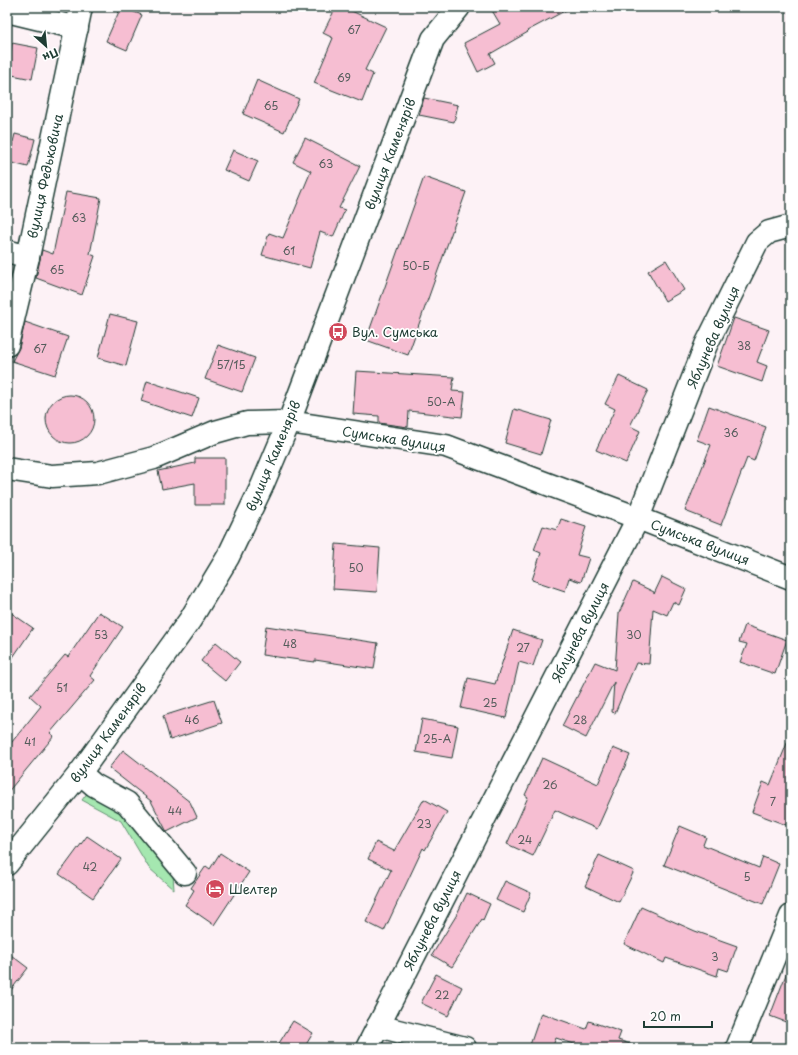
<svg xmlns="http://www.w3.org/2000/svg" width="798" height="1055" viewBox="0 0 798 1055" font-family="'Playpen Sans',sans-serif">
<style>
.green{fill:#a5e7b0;stroke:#629272}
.building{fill:#f6bed2;stroke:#1f3d34}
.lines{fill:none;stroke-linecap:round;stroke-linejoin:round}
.minor-casing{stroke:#1f3d34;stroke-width:25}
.minor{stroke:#fff;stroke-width:22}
.labels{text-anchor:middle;stroke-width:3.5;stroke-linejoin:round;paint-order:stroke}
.number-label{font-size:11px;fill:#555d5c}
.street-label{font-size:13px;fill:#1f3d34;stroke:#fff}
.poi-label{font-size:13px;fill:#1f3d34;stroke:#fff;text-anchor:start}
</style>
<rect width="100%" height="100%" fill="#fdf2f6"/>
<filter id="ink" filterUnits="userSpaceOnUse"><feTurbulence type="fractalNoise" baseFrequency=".025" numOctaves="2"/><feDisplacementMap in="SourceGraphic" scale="8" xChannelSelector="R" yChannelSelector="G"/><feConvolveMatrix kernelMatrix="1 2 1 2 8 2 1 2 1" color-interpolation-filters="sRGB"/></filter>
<g filter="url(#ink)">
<polygon class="green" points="88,792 124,812 173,874 174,890 149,868 121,821 82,800"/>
<g class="building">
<polygon points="121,7 142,15 127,50 106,41"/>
<polygon points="336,7 343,7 386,27 365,70 373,74 362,102 314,83 333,38 323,33"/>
<polygon points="490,7 572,7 527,31 528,32 490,54 495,63 478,72 464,43 500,24"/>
<polygon points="12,43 38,48 32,79 7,74"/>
<polygon points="257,80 299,99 284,132 243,114"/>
<polygon points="424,98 458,105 454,122 419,115"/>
<polygon points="15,134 35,139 28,167 8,162"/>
<polygon points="305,138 360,166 339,208 345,210 333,237 320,232 310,268 262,255 269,233 283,238 311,171 293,162"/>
<polygon points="233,150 258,161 249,181 224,170"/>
<polygon points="424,177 466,192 408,355 366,340"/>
<polygon points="66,192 101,198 90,254 95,256 82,295 36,278 42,250 53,254"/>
<polygon points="666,260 684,290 665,301 648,271"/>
<polygon points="110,314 138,321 126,366 98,358"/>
<polygon points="734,318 769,330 757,362 767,366 762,382 717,366"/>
<polygon points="25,322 68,337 55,375 12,361 19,348"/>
<polygon points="218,345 255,358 242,392 205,379"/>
<polygon points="356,371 454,377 452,391 465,392 462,417 409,411 408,427 379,423 379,416 353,414"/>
<polygon points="619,376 648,390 630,426 640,431 626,463 596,450 615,409 605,404"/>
<polygon points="147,381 199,398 192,418 141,401"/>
<circle cx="70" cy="419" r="24"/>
<polygon points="709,406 766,427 754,461 747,458 721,525 685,511 711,445 697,440"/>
<polygon points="514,409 551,420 541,454 505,443"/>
<polygon points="195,458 225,458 225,505 195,505 195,483 162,489 158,471 195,463"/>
<polygon points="561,519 586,527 577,555 589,558 581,582 569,578 565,591 532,580 541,553 534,550 543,526 557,530"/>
<polygon points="336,544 380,548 377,592 333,589"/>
<polygon points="662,577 686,589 679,605 673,602 667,615 653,609 649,664 636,663 615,713 612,712 614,682 586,738 562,726 595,662 615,670 619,613 633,582 654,592 654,594"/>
<polygon points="7,610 33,628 7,666"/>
<polygon points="99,612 123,627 90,676 95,680 50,733 54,736 7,793 7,748 41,706 30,696 65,655 68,657"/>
<polygon points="745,625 787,640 775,674 740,662 747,644 739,642"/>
<polygon points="266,626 378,643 374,669 315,660 315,662 262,655"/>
<polygon points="513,630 542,640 533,666 519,662 506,718 461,708 468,678 495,684"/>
<polygon points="216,642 240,662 225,681 201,661"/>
<polygon points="214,700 222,723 170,740 163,716"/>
<polygon points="422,719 458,726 452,758 416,752"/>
<polygon points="790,736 791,812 786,825 752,812 763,782 770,785"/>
<polygon points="613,748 630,755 597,829 555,810 533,856 507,844 528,797 525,795 542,758 598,784"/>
<polygon points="123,750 190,802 197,817 167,832 151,801 109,768"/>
<polygon points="424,799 447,812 425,850 423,848 384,931 366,922 391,870 368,859 376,842 394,851"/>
<polygon points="680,826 706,837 703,845 759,868 763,857 779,864 763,904 664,865"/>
<polygon points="87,836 121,859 93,898 59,874"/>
<polygon points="220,853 249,872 214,925 185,905 194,890 191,888 206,866 210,869"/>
<polygon points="599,855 634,871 619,902 585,886"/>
<polygon points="505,881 531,893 523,912 496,900"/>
<polygon points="467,893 490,904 483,920 482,919 452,967 432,955 456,916"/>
<polygon points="641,907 695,931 737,946 728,971 719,968 717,976 666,958 664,963 624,944"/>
<polygon points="7,952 28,968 7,995"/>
<polygon points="790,964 791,965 791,1024 770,1016"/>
<polygon points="436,974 462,987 448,1016 421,1003"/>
<polygon points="541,1013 586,1029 589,1021 621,1032 618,1040 633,1045 632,1048 580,1048 580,1046 556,1038 552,1048 529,1048"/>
<polygon points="293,1021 313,1033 304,1048 276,1048"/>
</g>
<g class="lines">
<defs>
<g id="minor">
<polyline points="7,11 77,28"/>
<polyline points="7,251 28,257"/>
<polyline points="7,345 28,257 81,7"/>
<polyline points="7,469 52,476 98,473 154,458 215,432 247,423 289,422 446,446 638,518 791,578"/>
<polyline points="80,773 94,785 127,803 185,873"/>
<polyline points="7,864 80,773 190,620 228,557 262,486 289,422 433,39 459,7"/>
<polyline points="378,1026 465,1048"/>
<polyline points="367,1048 638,518 706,345 757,242 769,232 791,226"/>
<polyline points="737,1048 791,916"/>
</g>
</defs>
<use href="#minor" class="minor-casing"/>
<use href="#minor" class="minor"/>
</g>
</g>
<defs>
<symbol id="bus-disc" viewBox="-11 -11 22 22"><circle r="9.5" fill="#d1495b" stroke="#fff"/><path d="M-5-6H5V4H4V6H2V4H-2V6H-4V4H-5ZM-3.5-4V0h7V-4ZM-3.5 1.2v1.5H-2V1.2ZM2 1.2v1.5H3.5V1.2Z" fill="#fff"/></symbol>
<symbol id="hotel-disc" viewBox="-11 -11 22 22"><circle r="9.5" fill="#d1495b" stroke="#fff"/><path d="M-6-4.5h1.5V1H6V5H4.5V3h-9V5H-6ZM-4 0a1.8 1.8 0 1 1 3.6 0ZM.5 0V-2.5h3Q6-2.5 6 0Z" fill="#fff"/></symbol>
</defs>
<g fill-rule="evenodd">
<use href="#bus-disc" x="327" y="321" width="22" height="22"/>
<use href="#hotel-disc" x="204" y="878" width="22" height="22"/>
</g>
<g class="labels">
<g class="number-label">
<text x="354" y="34">67</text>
<text x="344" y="82">69</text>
<text x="271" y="110">65</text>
<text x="326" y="168">63</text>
<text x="79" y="222">63</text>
<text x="289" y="255">61</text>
<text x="416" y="270">50-Б</text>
<text x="57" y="274">65</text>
<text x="744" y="350">38</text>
<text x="40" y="353">67</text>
<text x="231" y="369">57/15</text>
<text x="441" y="406">50-А</text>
<text x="731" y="437">36</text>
<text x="356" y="572">50</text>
<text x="101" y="639">53</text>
<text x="634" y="639">30</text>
<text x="290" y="648">48</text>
<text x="523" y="652">27</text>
<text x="62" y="692">51</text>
<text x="490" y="707">25</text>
<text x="192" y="724">46</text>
<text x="580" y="724">28</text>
<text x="437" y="743">25-А</text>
<text x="30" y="746">41</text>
<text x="550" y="789">26</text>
<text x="773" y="806">7</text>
<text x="175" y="815">44</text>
<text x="424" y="828">23</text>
<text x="525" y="844">24</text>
<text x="90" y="871">42</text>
<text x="747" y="881">5</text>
<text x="715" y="961">3</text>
<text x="442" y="999">22</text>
</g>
<g class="street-label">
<text transform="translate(390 154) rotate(-69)" y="5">вулиця Каменярів</text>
<text transform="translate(45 176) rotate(-78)" y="5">вулиця Федьковича</text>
<text transform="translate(713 337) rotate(-66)" y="5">Яблунева вулиця</text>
<text transform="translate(394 439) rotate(9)" y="5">Сумська вулиця</text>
<text transform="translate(273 456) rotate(-67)" y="5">вулиця Каменярів</text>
<text transform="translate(700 542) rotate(21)" y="5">Сумська вулиця</text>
<text transform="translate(580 632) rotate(-63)" y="5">Яблунева вулиця</text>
<text transform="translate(108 733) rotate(-54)" y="5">вулиця Каменярів</text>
<text transform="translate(432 920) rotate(-63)" y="5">Яблунева вулиця</text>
</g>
<g class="poi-label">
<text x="352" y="337">Вул. Сумська</text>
<text x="229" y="894">Шелтер</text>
</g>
</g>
<rect width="798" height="1055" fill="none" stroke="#fff" stroke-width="24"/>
<rect x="12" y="12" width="774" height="1031" fill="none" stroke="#1f3d34" stroke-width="1.5" filter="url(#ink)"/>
<g transform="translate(46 46) rotate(153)" stroke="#ffffff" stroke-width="3" paint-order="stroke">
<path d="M0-3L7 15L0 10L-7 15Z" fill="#1f3d34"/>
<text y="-6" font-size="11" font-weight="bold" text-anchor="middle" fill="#1f3d34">Пн</text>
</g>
<path d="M644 1021v6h68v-6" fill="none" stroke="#1f3d34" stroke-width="2"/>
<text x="650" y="1021" font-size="12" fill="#1f3d34" stroke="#ffffff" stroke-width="3" paint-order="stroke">20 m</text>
</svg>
